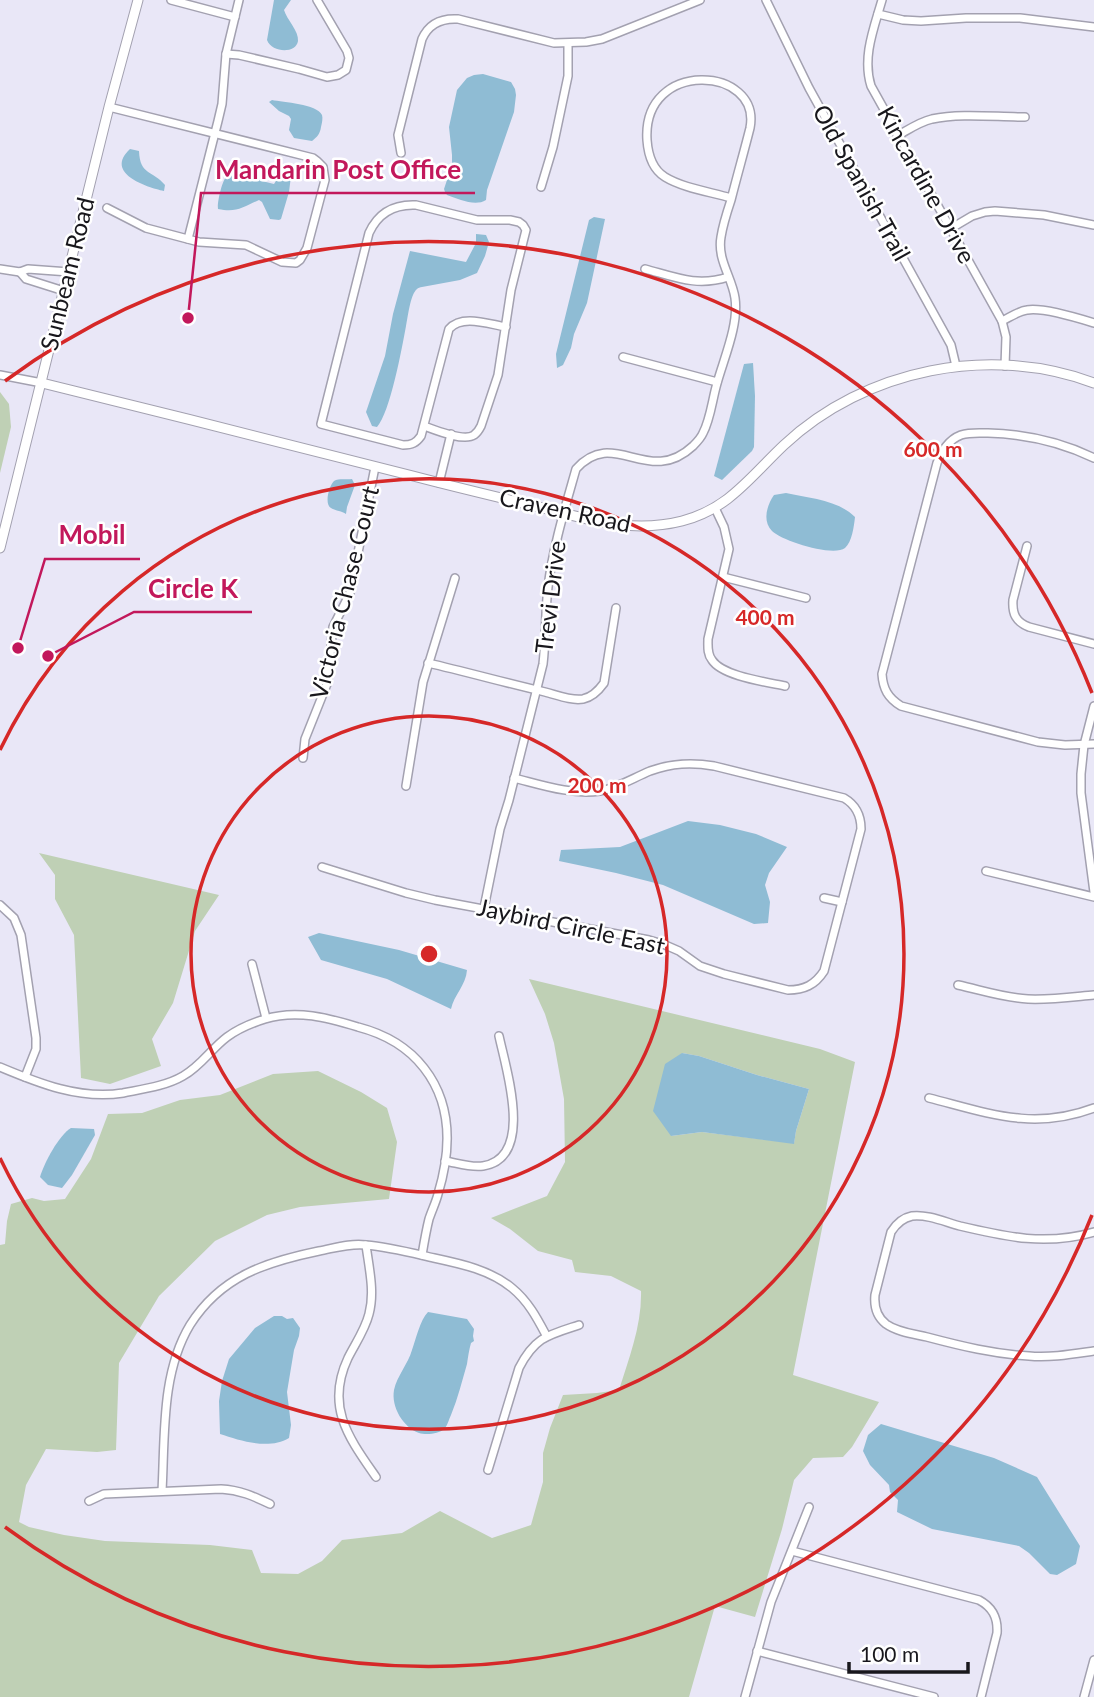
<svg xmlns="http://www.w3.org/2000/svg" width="1094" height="1697" viewBox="0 0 1094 1697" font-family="Lato,sans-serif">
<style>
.green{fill:#bfd0b5;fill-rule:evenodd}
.water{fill:#8fbcd4}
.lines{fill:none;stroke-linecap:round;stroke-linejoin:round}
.minor-casing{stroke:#a3a1b0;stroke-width:10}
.tertiary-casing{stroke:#a3a1b0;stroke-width:11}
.minor{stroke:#fff;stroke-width:7}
.tertiary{stroke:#fff;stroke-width:9}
.ring{fill:none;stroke:#d62828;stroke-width:3.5}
.labels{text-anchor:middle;stroke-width:5;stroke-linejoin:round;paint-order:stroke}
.street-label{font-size:24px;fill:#18171c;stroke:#fff}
.centre{fill:#d62828;stroke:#fff;stroke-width:3.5}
.ring-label{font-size:21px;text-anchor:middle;font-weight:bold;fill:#d62828;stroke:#fff;stroke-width:5;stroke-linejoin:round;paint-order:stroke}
.leader{fill:none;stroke:#c2185b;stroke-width:2.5}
.callout-dot{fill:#c2185b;stroke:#fff;stroke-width:2.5}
.callout-label{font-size:26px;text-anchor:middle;font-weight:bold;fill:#c2185b;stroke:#fff;stroke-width:5;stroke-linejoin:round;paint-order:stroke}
</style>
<rect width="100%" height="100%" fill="#e9e7f7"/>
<g class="green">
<polygon points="0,392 9,404 11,427 0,473"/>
<polygon points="39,853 219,895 195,931 173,1003 152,1039 161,1066 110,1084 81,1078 74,935 55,899 55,875"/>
<path d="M 529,979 L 820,1049 L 855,1062 L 793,1375 L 879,1402 L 852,1447 L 843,1457 L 813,1458 L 794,1480 L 782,1529 L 755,1617 L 715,1606 L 689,1697 L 0,1697 L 0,1245 L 5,1244 L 7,1221 L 11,1204 L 32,1198 L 44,1201 L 65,1199 L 91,1159 L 108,1114 L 142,1113 L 180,1100 L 220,1095 L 273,1074 L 318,1071 L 361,1092 L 387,1108 L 397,1142 L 389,1199 L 300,1207 L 267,1215 L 215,1241 L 159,1296 L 119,1363 L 116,1450 L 97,1452 L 46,1449 L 26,1485 L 19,1522 L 29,1527 L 64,1535 L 105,1541 L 210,1545 L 252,1550 L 261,1573 L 298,1574 L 322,1561 L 342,1540 L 402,1533 L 440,1511 L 492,1538 L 531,1525 L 543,1482 L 543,1453 L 550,1428 L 563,1395 L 597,1393 L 619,1390 C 629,1358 642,1325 641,1291 L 611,1276 L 575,1272 L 572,1260 L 538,1251 L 510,1229 L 491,1218 L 547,1196 L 565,1162 L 564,1099 L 554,1043 L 545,1014 ZM 682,1053 L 699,1056 L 757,1075 L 809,1089 L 796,1131 L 794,1143 L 702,1132 L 671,1136 Z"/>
</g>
<g class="water">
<path d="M 274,0 L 291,0 L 284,10 C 287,20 299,31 298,41 C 296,54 272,53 267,40 Z"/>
<path d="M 483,74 L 511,82 L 515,89 L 516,95 L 514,112 L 487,190 L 486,200 C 475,207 459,199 447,195 L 445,192 L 444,189 L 452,165 L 452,155 L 449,127 L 457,90 L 467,78 L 474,75 Z"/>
<path d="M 272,100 C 283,102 317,104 322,115 C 323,118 322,123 321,127 C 320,134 317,137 312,141 L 294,138 L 289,130 L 291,119 L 289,116 L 279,111 L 269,102 Z"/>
<path d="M 130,149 L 139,151 C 140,176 153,170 165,185 L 164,191 C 146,187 104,173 130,149 Z"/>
<path d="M 285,172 L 289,173 L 291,176 L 289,192 L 281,219 L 279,220 L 270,219 L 262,202 L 259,200 C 243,207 237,213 218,209 C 217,203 222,180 227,176 C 229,175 231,174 233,174 L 274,184 L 281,173 Z"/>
<polygon points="594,217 605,219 587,303 574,334 571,348 563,365 557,368 556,354 589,220"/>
<path d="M 476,234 L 486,235 L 489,242 L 485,256 L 477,273 L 460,280 L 422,287 C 420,287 418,288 417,289 C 410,295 408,317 406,326 C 402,348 390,413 377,427 L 372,426 L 366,412 L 385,356 L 393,314 L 410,251 L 466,262 L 476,243 Z"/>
<polygon points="753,363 755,396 754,447 752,451 722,480 714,476 744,364"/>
<path d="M 352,479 L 355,485 L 347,507 L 346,514 C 342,511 336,511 331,508 C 324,504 329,486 334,481 C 339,478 347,480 352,479 Z"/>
<path d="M 786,493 C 809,498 838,500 855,517 C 854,526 852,542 845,548 C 833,557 782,541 772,531 C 762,521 767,505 774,495 Z"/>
<polygon points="688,821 720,825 756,834 787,847 769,873 765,885 770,902 768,923 754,924 663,885 616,873 559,861 561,850 620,847"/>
<path d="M 319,933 L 399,950 L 467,970 C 466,985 454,995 451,1009 L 387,979 L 321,960 L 308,937 Z"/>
<polygon points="682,1053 699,1056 757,1075 809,1089 796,1131 794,1144 702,1132 671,1136 653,1111 665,1064"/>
<path d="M 71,1128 L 94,1129 L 95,1135 L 72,1175 L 62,1188 L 48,1185 L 40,1177 C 44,1163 59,1135 71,1128 Z"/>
<path d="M 428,1312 L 467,1319 L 474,1329 L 473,1336 L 474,1341 L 471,1343 C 469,1350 468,1357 467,1364 C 462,1381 458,1398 451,1415 C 449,1419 447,1427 444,1429 C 439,1434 426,1435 419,1433 C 403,1427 391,1407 394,1390 C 397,1376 408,1364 412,1350 C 416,1339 420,1320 428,1312 Z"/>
<path d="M 274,1316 L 282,1316 L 287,1319 L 293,1318 L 300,1328 L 299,1336 L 294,1350 L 287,1392 L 291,1425 L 289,1438 C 269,1450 241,1441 220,1434 L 219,1401 L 222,1381 L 229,1359 L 255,1328 Z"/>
<polygon points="881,1424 994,1458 1037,1477 1080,1546 1076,1564 1057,1575 1050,1574 1029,1553 1019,1546 932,1529 897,1512 898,1500 890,1492 889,1485 870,1465 863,1451 868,1435"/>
</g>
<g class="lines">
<defs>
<g id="minor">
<polyline points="171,0 235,17"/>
<polyline points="766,0 809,88 951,345 956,366"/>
<path d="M 882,0 C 874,28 862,57 871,86 L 1002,321 L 1006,337 L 1005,366"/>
<polyline points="878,14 903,20 921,21 966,18 1020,18 1094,27"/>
<polyline points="226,54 239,55 299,69 327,77 338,75 346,70 349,58 347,51 317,0"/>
<path d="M 897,136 C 908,130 919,122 932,119 C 961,113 994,117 1025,117"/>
<path d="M 401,153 L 398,135 L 422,39 C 429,23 442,18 458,19 L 554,43 L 586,42 L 602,39 L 700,0"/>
<polyline points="541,187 553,147 568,76 568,44"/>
<polyline points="107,208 146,228 199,242 246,245 282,262 296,263 300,260 307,248 325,180 323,167 317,161 313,158 109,107"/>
<polyline points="950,229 972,216 985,212 995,211 1044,215 1094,225"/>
<polyline points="188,239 218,121 222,104 226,54 239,0"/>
<polyline points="0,269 20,272 28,269 69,272"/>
<path d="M 645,269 C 675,277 697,287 728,277"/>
<polyline points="20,272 26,279 64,291"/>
<path d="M 1002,321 C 1010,317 1019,311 1027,310 C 1043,307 1078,318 1094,323"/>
<polyline points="623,357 717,382"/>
<polyline points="0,375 42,383"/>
<path d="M 424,426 C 435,430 464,442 474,435 C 477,433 479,430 481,426 L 498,375 L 511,290 L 526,230 L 523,225 L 519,222 L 510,220 L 477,220 L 416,205 C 394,204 378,213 369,233 L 321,424 L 403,445 C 412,445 416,443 421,436 L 449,329 C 462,314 488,324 506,327"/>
<path d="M 1094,458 C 1061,442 1025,434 988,433 C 979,433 970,432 961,435 C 948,440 942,451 937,463 L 882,674 C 883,689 888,698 901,706 L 1038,742 L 1065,745 L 1094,744"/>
<polyline points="439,483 451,434"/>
<path d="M 715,508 L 724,527 L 729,549 L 708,639 C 708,646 707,654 712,660 C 722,676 766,682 785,686"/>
<path d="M 1027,546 L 1013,600 C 1012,614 1016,622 1029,627 L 1094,644"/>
<polyline points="723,577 806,598"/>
<path d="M 428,663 C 467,672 506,683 545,692 C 557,695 571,701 583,699 C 593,697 599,690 604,683 L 616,608"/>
<polyline points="1094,706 1084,745 1081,774 1081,793 1094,892"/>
<polyline points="303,758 305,739 327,684 333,627 350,593 375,467"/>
<polyline points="406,786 423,682 455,578"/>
<path d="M 322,867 L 406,893 L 435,900 L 649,940 L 663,944 L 679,951 L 700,966 L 724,974 L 788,990 C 804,990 815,985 824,971 L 861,829 C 861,815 856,805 844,798 L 714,766 C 691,762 672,763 650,771 C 633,778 618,788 600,791 C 571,795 542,785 514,778"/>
<polyline points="986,871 1094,897"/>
<polyline points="824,898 842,902"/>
<polyline points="0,905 14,918 21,935 36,1038 36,1049 25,1077"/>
<path d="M 484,908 L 500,829 L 509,800 L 543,664 C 546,638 545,613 548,587 C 553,547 565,508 576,469 C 614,426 648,488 693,446 C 697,442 701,438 703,433 C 710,420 712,402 716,387 C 723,360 739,326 735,298 C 732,277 717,260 721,237 C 723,224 727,212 731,200 C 737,176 744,152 750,128 C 762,66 642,58 647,140 C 648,154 652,169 665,177 C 683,188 711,192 731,198"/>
<polyline points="252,964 266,1018"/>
<path d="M 958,985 C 981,990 1005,998 1028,999 C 1050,1000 1072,997 1094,995"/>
<path d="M 0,1067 C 38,1083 80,1100 123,1093 C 143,1089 166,1086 183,1076 C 201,1066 211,1049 227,1037 C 238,1029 252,1023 265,1019 C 297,1009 328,1018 358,1027 C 385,1034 407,1046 424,1068 C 453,1105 451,1151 438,1194 C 436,1202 432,1210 429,1219 C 426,1231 424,1243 422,1255"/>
<path d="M 929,1098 C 988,1113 1033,1131 1094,1108"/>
<path d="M 445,1161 C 457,1163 471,1168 483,1166 C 535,1158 506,1069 499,1036"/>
<path d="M 1094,1232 C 1046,1246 1007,1237 960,1226 C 945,1222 927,1214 912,1216 C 902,1218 896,1224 891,1232 L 875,1295 C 874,1306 877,1317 886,1324 C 897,1332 914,1334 927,1337 C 961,1346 994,1354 1029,1356 C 1050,1358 1073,1354 1094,1351"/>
<path d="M 366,1245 C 369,1268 375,1292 369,1314 C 365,1330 355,1344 348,1358 C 325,1407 349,1438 376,1477"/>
<path d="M 488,1470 L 519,1368 C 535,1337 548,1335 579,1325"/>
<path d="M 162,1491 C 165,1436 161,1373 190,1325 C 221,1276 266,1262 319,1251 C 335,1248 350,1243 366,1245 C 389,1247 412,1253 434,1258 C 462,1264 490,1270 512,1288 C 528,1301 537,1318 546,1335"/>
<path d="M 89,1501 L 104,1494 L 221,1489 C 240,1490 253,1496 270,1504"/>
<path d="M 792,1551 L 979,1600 C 992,1607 998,1617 997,1633 L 981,1697"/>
<polyline points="757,1651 934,1697"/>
<polyline points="745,1697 771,1602 809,1507"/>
<polyline points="1084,1697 1094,1660"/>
</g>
<g id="tertiary">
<path d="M 42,383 C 166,413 289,445 413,476 C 455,487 497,497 539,507 C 588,519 631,534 682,521 C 729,509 751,476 784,445 C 865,369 990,344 1094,383"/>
<polyline points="0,548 109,107 138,0"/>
</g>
</defs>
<use href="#minor" class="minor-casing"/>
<use href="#tertiary" class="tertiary-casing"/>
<use href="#minor" class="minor"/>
<use href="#tertiary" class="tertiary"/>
</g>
<g class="ring">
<circle cx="429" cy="954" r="238"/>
<path d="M0 750A475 475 0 1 1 0 1158"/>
<path d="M1092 1215A713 713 0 0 1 5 1527M5 381A713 713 0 0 1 1092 693"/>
</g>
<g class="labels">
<g class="street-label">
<text transform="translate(861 183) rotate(61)" y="8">Old Spanish Trail</text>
<text transform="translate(926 185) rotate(61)" y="8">Kincardine Drive</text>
<text transform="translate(68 274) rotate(-76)" y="8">Sunbeam Road</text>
<text transform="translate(565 511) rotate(12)" y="8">Craven Road</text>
<text transform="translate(345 593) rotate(-76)" y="8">Victoria Chase Court</text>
<text transform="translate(551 597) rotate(-83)" y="8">Trevi Drive</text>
<text transform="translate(571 927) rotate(12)" y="8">Jaybird Circle East</text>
</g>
</g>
<circle cx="429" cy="954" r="10" class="centre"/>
<g class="ring-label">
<text x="933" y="457">600 m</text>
<text x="765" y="625">400 m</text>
<text x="597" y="793">200 m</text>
</g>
<path class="leader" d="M188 318L201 193H475M18 648L45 559H140M48 656L134 612H252"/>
<g class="callout-dot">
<circle cx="188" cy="318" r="7"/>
<circle cx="18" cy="648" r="7"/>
<circle cx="48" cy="656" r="7"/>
</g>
<g class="callout-label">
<text x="338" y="179">Mandarin Post Office</text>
<text x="92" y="544">Mobil</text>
<text x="193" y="598">Circle K</text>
</g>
<path d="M849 1662v10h119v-10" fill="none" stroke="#18171c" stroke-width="3.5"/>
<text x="860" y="1662" font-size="21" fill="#18171c" stroke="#ffffff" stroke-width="5" paint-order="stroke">100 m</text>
</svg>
